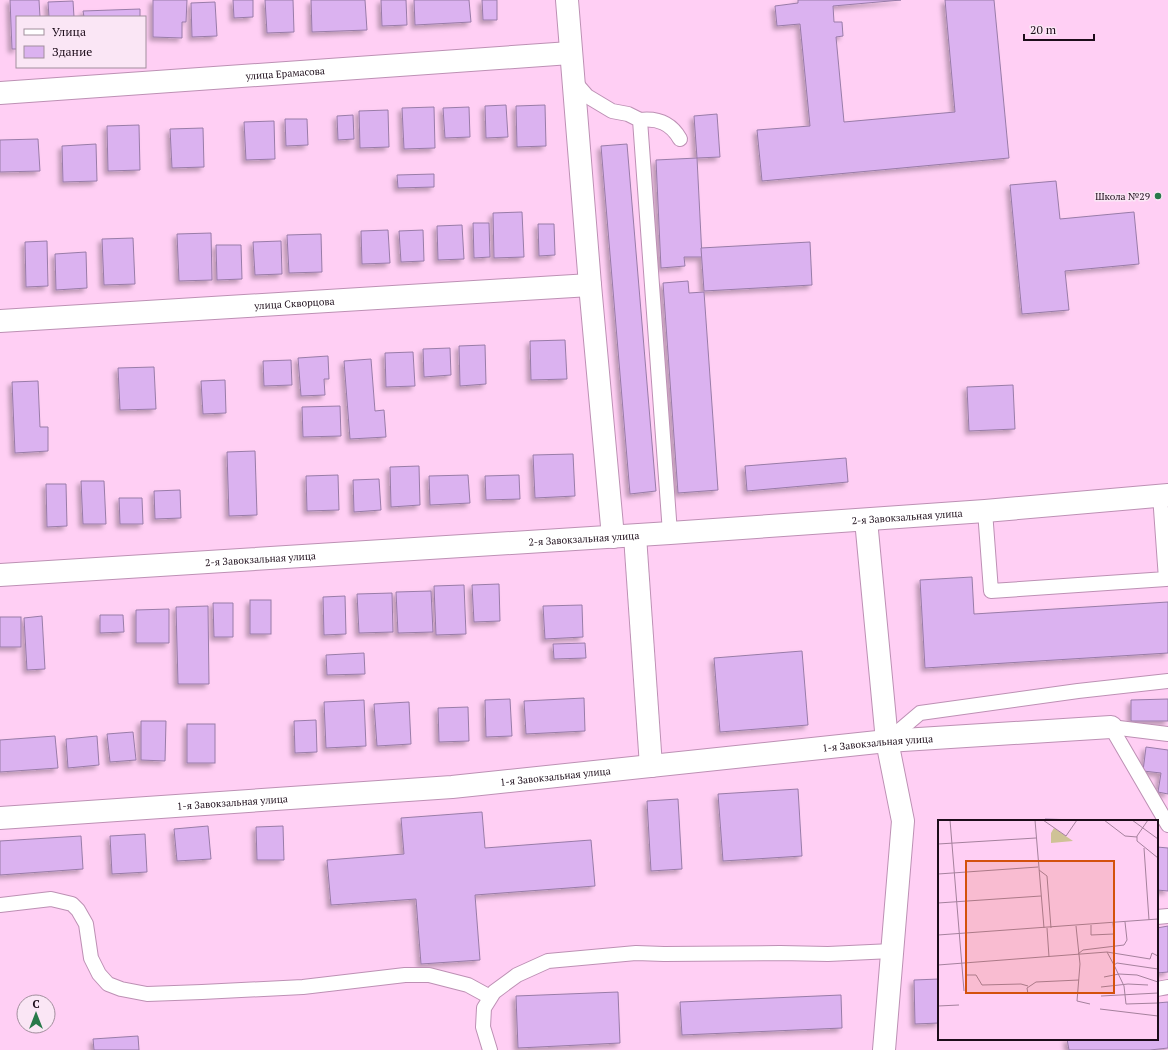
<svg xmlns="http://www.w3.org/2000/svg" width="1168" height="1050" viewBox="0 0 1168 1050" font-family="'PT Serif',serif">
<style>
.building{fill:#dbb2f0;stroke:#997ca8;filter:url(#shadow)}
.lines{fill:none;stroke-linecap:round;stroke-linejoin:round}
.lane-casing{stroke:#bd90b4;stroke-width:16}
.street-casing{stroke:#bd90b4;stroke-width:24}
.lane{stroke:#fff;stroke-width:14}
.street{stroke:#fff;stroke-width:22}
.poi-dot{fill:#28794a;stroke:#fae6f5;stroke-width:1.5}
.labels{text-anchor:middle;stroke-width:3;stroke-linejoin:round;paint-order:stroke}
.street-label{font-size:10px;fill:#1d0d1a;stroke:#fae6f5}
.poi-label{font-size:10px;fill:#1d0d1a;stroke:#fae6f5;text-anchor:end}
.inset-road{fill:none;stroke:#a5819d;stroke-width:1}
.view{fill:#d4510d;fill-opacity:0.15;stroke:#d4510d;stroke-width:2}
.inset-edge{fill:none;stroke:#1d0d1a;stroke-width:2}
</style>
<defs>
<filter id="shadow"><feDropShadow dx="-3.5" dy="3.5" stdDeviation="2" flood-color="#0004"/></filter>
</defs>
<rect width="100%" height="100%" fill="#ffcff4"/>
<g class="building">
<polygon points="10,0 39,0 40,17 17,17 17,49 12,49"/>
<polygon points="153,0 187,0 186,22 182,22 182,38 153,37"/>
<polygon points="233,0 253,0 253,17 234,18"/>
<polygon points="265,0 293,0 294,32 267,33"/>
<polygon points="311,0 365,0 367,30 312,32"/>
<polygon points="381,0 406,0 407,25 382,26"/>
<polygon points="414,0 469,0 471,22 415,25"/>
<polygon points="482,0 497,0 497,20 483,20"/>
<polygon points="798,0 901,0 833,6 834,22 842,22 843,36 836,37 844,122 955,112 945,0 994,0 1009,158 762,181 757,130 810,126 800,24 777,26 775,6 798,3"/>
<polygon points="73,1 74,17 49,17 48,2"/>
<polygon points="215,2 217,36 192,37 191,3"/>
<polygon points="140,9 140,17 84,17 83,11"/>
<polygon points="506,105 508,137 486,138 485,106"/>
<polygon points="545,105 546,146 517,147 516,106"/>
<polygon points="434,107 435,148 404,149 402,108"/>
<polygon points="469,107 470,137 445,138 443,108"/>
<polygon points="388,110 389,147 360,148 359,111"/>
<polygon points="717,114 720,157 697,158 694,116"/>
<polygon points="353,115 354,139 338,140 337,116"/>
<polygon points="285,119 307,119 308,145 286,146"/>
<polygon points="274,121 275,159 246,160 244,122"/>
<polygon points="139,125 140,170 108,171 107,126"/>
<polygon points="203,128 204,167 172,168 170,129"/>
<polygon points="38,139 40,171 0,172 0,140"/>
<polygon points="96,144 97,181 63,182 62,146"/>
<polygon points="627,144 656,491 630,494 601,146"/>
<polygon points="697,158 702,257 684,257 685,266 661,268 656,160"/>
<polygon points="434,174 434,187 398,188 397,175"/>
<polygon points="1056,181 1060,219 1134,212 1139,264 1065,271 1069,310 1022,314 1010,185"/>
<polygon points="522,212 524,257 494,258 493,213"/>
<polygon points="473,223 489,223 490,257 474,258"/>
<polygon points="538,224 554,224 555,255 539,256"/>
<polygon points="462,225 464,259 438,260 437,226"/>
<polygon points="388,230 390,263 362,264 361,231"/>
<polygon points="423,230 424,261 401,262 399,231"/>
<polygon points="211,233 212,280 179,281 177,234"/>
<polygon points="321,234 322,272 289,273 287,235"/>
<polygon points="133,238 135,284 104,285 102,239"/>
<polygon points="47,241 48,286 26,287 25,242"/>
<polygon points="281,241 282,274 255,275 253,242"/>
<polygon points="810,242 812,285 704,291 701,248"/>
<polygon points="216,245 241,245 242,279 217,280"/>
<polygon points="86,252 87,288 56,290 55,254"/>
<polygon points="688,281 689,293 704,292 718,490 678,493 663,283"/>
<polygon points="565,340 567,379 531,380 530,341"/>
<polygon points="485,345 486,384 460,386 459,346"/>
<polygon points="450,348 451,375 424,377 423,349"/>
<polygon points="413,352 415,386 386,387 385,353"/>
<polygon points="328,356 329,379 324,379 325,395 301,396 298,358"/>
<polygon points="371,359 375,411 384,410 386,437 350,439 344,361"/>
<polygon points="291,360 292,385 264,386 263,361"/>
<polygon points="154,367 156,409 120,410 118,368"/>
<polygon points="225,380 226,413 203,414 201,381"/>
<polygon points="38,381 40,427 48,427 48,451 15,453 12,382"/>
<polygon points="1013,385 1015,429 969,431 967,387"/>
<polygon points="340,406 341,436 303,437 302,407"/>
<polygon points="255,451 257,515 229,516 227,452"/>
<polygon points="573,454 575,496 535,498 533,455"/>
<polygon points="846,458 848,482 747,491 745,466"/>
<polygon points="419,466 420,505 391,507 390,467"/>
<polygon points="338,475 339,510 307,511 306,476"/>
<polygon points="468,475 470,503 430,505 429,476"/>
<polygon points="519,475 520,499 486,500 485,476"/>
<polygon points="379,479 381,510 354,512 353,480"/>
<polygon points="81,481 104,481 106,524 83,524"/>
<polygon points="46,484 66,484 67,526 47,527"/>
<polygon points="180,490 181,518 155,519 154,491"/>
<polygon points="119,498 142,498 143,524 120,524"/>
<polygon points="972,577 974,614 1168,602 1168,653 925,668 920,580"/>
<polygon points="499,584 500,621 474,622 472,585"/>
<polygon points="464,585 466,634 436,635 434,586"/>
<polygon points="431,591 433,632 398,633 396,592"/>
<polygon points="392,593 393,632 359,633 357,594"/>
<polygon points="345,596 346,634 324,635 323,597"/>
<rect x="250" y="600" width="21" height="34"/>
<polygon points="213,603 233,603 233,637 214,637"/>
<polygon points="582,605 583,637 545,639 543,606"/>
<polygon points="208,606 209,684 178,684 176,607"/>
<polygon points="169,609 169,643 136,643 136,610"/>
<polygon points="100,615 123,615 124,632 100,633"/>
<polygon points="42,616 45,669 27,670 24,618"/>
<rect x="0" y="617" width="21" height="30"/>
<polygon points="585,643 586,658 554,659 553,644"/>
<polygon points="802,651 808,725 720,732 714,658"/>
<polygon points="364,653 365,674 327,675 326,655"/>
<polygon points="584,698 585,731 526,734 524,701"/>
<polygon points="510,699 512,736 486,737 485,700"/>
<polygon points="1168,699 1168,721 1131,721 1131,700"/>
<polygon points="364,700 366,746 326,748 324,702"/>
<polygon points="409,702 411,744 377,746 374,704"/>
<polygon points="468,707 469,741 439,742 438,708"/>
<polygon points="316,720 317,752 295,753 294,721"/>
<polygon points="141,721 166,721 165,761 141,760"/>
<rect x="187" y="724" width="28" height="39"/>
<polygon points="133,732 136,760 110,762 107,734"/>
<polygon points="55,736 58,768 0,772 0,740"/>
<polygon points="97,736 99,765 68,768 66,739"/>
<polygon points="1146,747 1168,750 1168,794 1158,792 1161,773 1143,771"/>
<polygon points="798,789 802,856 723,861 718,794"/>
<polygon points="678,799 682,869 651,871 647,801"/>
<polygon points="482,812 485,848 591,840 595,886 475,895 480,960 421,964 416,899 331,905 327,860 404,854 401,818"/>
<polygon points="1045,819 1077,820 1077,821 1045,821"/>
<polygon points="208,826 211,859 177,861 174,829"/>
<polygon points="283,826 284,860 257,860 256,827"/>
<polygon points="145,834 147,872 112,874 110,836"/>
<polygon points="81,836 83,869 0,875 0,841"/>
<polygon points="1157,847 1168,848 1168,891 1157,890"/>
<polygon points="1168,926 1168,972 1157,973 1157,928"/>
<polygon points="939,979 939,1023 915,1024 914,980"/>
<polygon points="618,992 620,1043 518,1048 516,996"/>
<polygon points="841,995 842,1028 682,1035 680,1002"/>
<polygon points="1168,1002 1168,1048 1150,1050 1069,1050 1067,1039 1157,1039 1157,1003"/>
<polygon points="138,1036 139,1050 94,1050 93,1039"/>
</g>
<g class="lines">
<defs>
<g id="lane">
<polyline points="574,81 587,96 612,111 628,114 640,120 670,533"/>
<path d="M 640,120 C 658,118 671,123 680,139"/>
<polyline points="985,511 991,591 1166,579 1160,495"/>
<polyline points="1111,727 1168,825"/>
<polyline points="1111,727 1168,734"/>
<polyline points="887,741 920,713 1078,691 1168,681"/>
<polyline points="0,905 51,899 72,904 78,910 86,924 91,958 99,974 108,984 121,989 147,994 202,992 303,987 405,975 429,975 468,985 490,997"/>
<polyline points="1157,917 1168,916"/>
<polyline points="1157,989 1168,987"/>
<polyline points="490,1050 483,1027 484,1008 494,992 517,975 548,961 636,953 664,954 780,953 828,954 892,951"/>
</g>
<g id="street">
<polyline points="567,0 590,285 613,537"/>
<path id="s1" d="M 0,93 L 570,53"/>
<path id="s2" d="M 0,321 L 590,285"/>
<polyline points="866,520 887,741 903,821 884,1050"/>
<polyline points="635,536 651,766"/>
<path id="s3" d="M 0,575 L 670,533 L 985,511 L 1168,495"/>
<path id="s4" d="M 0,818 L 452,787 L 887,741 L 1111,727"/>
</g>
</defs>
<use href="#lane" class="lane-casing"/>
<use href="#street" class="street-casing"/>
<use href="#lane" class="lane"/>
<use href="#street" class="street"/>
</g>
<circle class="poi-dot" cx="1158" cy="196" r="4"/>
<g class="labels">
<g class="street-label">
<text dy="4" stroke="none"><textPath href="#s1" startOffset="286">улица Ерамасова</textPath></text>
<text dy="4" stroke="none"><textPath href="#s2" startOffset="295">улица Скворцова</textPath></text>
<text dy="4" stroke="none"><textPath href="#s3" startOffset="909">2-я Завокзальная улица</textPath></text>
<text dy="4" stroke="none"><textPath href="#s3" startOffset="585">2-я Завокзальная улица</textPath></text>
<text dy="4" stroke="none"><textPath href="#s3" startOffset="261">2-я Завокзальная улица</textPath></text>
<text dy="4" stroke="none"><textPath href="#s4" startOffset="881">1-я Завокзальная улица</textPath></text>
<text dy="4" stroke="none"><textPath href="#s4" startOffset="557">1-я Завокзальная улица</textPath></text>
<text dy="4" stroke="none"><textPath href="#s4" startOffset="233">1-я Завокзальная улица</textPath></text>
</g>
<g class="poi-label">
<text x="1150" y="200">Школа №29</text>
</g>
</g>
<g transform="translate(938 820)">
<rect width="220" height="220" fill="#ffcff4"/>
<path d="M 116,8 L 135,21 L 113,23 L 113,13 Z" fill="#cfc296"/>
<path class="inset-road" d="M 12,0 L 26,171M 97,0 L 106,108M 105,0 L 128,16 L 139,0M 166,0 L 187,16 L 199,17M 194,0 L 220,19M 210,0 L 199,16 L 199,21 L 220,38M 0,24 L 98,18M 206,28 L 211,100M 101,50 L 109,56 L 113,108M 0,54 L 100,47M 0,83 L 103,76M 153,105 L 153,115 L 176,114 L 175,103M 138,106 L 142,144 L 139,181 L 152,184M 109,108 L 111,137M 0,115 L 220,99M 169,132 L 176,145 L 179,143 L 220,149M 140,134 L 145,130 L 186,125 L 189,120 L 187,102M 0,145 L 169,132 L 212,139 L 214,133 L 220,136M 176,145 L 186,166 L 188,184 L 220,183M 27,155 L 38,155 L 44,165 L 83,164 L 90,166M 166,157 L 181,154 L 199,155 L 220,162M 163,167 L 190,164 L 210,165M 90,174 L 89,168 L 98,162 L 141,160M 163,176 L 220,173M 0,186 L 21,185M 162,189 L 220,196"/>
<path class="view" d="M 28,41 L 176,41 L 176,173 L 28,173 Z"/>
<rect width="220" height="220" class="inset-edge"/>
</g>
<rect x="16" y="16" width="130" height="52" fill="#fae6f5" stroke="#a28f9d"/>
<rect x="24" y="29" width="20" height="6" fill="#ffffff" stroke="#a28f9d"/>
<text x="52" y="36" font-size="12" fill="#1d0d1a">Улица</text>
<rect x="24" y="46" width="20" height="12" fill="#dbb2f0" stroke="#a28f9d"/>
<text x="52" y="56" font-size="12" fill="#1d0d1a">Здание</text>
<g transform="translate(36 1014)"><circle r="19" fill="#fae6f5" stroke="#a28f9d"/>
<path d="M0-3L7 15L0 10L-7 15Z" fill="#28794a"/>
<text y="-6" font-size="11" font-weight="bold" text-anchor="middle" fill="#1d0d1a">С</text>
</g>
<path d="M1024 34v6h70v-6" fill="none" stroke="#1d0d1a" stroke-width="2"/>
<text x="1030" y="34" font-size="12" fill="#1d0d1a" stroke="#fae6f5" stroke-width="3" paint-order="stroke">20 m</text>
</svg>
